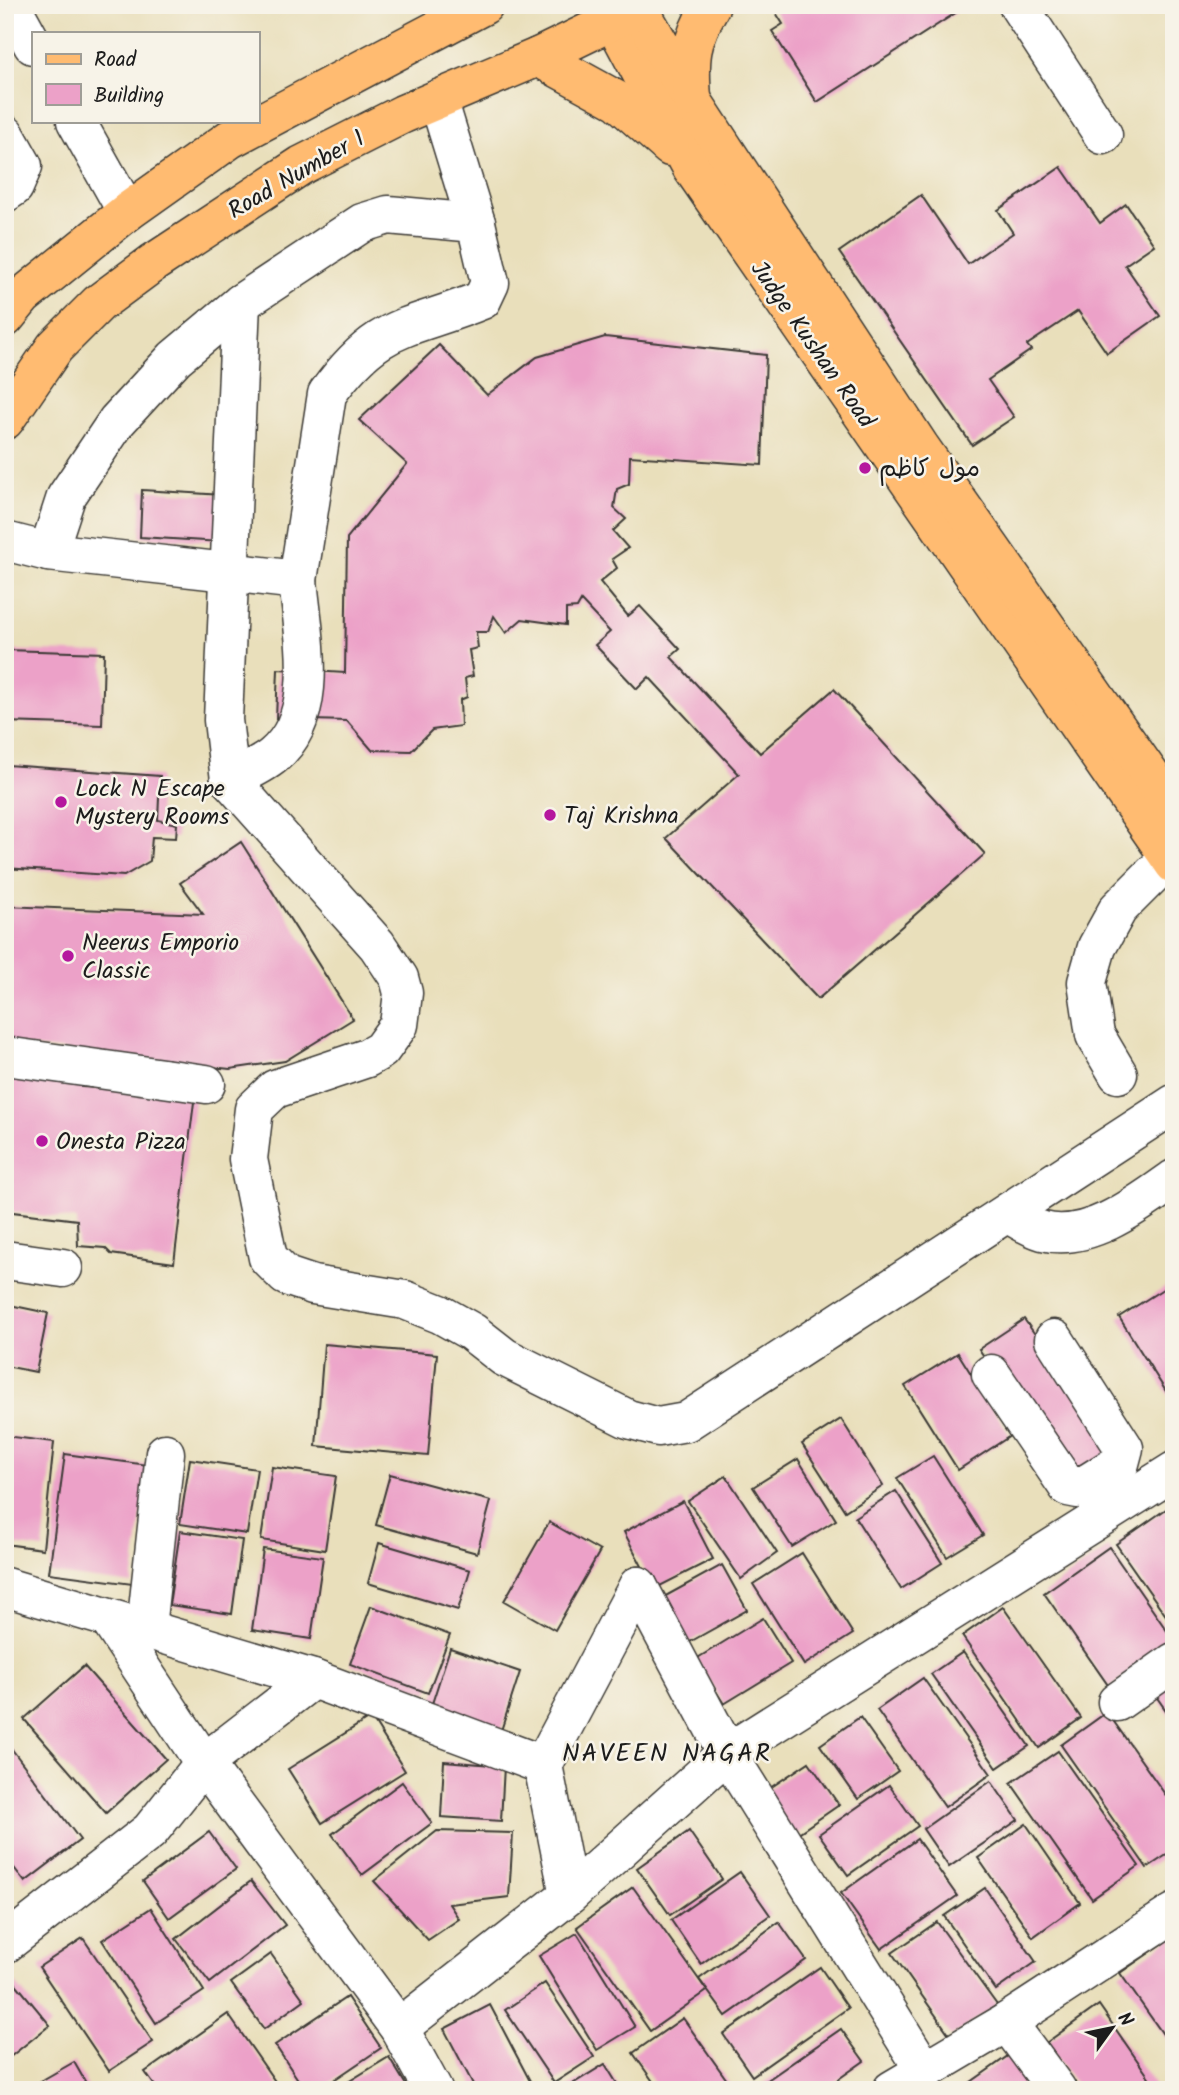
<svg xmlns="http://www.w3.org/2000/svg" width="1179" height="2095" viewBox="0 0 1179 2095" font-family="Kalam,'Playpen Sans Arabic',sans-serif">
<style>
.building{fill:#eca1c8}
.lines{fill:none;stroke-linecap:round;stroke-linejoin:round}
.minor-casing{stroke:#3b3934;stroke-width:41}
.major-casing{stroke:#3b3934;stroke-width:41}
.minor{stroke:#fff;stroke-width:38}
.major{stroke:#ffbb71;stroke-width:38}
.poi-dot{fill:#b5179e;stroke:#f7f3e8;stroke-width:2.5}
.labels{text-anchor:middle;stroke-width:5;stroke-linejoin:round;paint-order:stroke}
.street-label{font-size:24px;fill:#1c1c1c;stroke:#f7f3e8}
.poi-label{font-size:24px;fill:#1c1c1c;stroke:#f7f3e8;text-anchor:start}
.neighbourhood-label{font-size:26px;letter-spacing:2px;fill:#1c1c1c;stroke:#f7f3e8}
</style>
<rect width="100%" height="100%" fill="#f7f3e8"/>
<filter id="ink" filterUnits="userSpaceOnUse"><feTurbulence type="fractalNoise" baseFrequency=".0143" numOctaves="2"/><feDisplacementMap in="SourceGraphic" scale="14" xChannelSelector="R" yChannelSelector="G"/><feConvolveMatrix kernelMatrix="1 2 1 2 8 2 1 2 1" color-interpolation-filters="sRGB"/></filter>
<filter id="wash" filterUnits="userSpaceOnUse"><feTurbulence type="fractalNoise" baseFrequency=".00686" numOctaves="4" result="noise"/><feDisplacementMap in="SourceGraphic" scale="28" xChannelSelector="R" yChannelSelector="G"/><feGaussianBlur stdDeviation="1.57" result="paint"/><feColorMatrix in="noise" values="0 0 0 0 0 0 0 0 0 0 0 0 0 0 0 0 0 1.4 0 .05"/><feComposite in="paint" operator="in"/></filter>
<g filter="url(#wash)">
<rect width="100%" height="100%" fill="#e9dfbb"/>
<g id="blocks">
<g class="building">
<polygon points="771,5 968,5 817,102 772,31 783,24"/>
<polygon points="1061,167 1100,223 1126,204 1154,245 1125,265 1160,316 1107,353 1078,311 1027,345 1031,350 988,380 1014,417 972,445 839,252 921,195 968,264 1013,233 998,210"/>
<polygon points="605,337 766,355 762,465 630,456 629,484 617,489 614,508 626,519 613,531 628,548 612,559 617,568 600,582 628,616 640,606 680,649 671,657 760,753 834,689 985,854 818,999 666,838 739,774 649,677 637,689 595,645 610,632 581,601 577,608 566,609 566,625 522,619 506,633 494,616 488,632 476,632 478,648 469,650 473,676 465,678 467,697 460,700 461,726 432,730 411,751 372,750 347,721 276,719 278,669 345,673 347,538 407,464 359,420 439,345 487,395 537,357"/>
<polygon points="142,490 223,495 221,542 140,537"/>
<polygon points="5,650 104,653 102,725 5,722"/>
<polygon points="7,765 160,776 158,820 177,824 176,838 152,837 150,861 124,876 5,868"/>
<polygon points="241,842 353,1019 285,1061 230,1069 5,1044 5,906 203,914 180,883"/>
<polygon points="5,1071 73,1078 82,1087 195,1094 174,1263 111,1254 105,1248 78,1246 77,1220 5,1211"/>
<polygon points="1174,1282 1174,1404 1119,1317"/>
<polygon points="5,1304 48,1313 36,1372 5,1366"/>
<polygon points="1024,1319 1117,1449 1067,1480 979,1349"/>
<polygon points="324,1344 437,1354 428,1456 316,1446"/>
<polygon points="958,1353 1010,1436 958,1470 905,1386"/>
<polygon points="841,1419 883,1486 845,1511 802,1444"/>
<polygon points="5,1436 54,1442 43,1549 5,1544"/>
<polygon points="65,1454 148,1465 132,1584 49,1573"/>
<polygon points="933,1456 983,1535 947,1557 897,1478"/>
<polygon points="190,1459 257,1469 247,1534 180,1524"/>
<polygon points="798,1459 836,1520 792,1547 753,1487"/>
<polygon points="272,1467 336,1476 325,1550 261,1540"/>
<polygon points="390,1474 491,1501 477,1553 376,1525"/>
<polygon points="726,1476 777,1553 741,1579 688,1501"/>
<polygon points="896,1491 942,1563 901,1589 855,1517"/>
<polygon points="683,1501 713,1559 654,1589 624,1532"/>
<polygon points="1169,1507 1174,1513 1174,1627 1116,1544"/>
<polygon points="549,1522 600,1551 555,1630 504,1601"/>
<polygon points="180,1531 242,1540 232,1614 169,1605"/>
<polygon points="379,1543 470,1570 458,1610 368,1583"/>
<polygon points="1109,1547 1174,1641 1110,1688 1044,1593"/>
<polygon points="263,1549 323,1557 311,1639 252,1630"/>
<polygon points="802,1553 853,1634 804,1665 753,1584"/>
<polygon points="722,1565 747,1610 688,1643 662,1598"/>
<polygon points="371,1606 450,1635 428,1693 350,1664"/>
<polygon points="1003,1607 1081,1718 1039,1748 962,1636"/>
<polygon points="763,1618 791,1663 724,1704 696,1659"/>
<polygon points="450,1648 520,1672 498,1740 428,1716"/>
<polygon points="963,1652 1029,1746 997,1768 931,1674"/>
<polygon points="84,1666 166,1759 106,1813 24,1719"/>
<polygon points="1174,1673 1174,1722 1151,1689"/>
<polygon points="923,1678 991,1774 945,1807 877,1710"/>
<polygon points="1107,1712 1174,1807 1174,1850 1147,1868 1061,1745"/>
<polygon points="371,1717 405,1771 322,1823 288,1769"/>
<polygon points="860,1717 898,1771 858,1799 820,1745"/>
<polygon points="5,1740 80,1840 25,1882 5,1856"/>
<polygon points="1058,1751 1139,1866 1092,1899 1011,1783"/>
<polygon points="444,1761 504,1766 501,1821 441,1817"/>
<polygon points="809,1762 839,1805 794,1836 764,1792"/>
<polygon points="991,1781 1018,1820 949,1867 923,1829"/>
<polygon points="402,1782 432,1823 362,1875 332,1834"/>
<polygon points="889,1785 918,1826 848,1875 819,1834"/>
<polygon points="1026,1824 1080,1903 1033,1937 978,1858"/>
<polygon points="437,1831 513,1833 509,1897 449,1904 459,1919 428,1940 374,1881"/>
<polygon points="689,1831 722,1879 670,1915 637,1868"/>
<polygon points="209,1832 236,1869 169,1918 143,1881"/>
<polygon points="917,1839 957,1896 881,1949 841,1893"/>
<polygon points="740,1872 770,1915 701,1964 671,1920"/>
<polygon points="251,1881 285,1925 210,1983 176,1939"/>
<polygon points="633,1887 707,1991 650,2031 577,1927"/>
<polygon points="985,1888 1036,1962 996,1990 944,1916"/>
<polygon points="151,1908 204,1991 156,2023 102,1940"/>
<polygon points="779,1922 806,1960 726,2016 699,1979"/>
<polygon points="937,1922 997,2005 951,2037 892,1953"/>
<polygon points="577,1933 635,2027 597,2050 539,1956"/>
<polygon points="1174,1936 1174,2050 1120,1973"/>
<polygon points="83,1938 153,2042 109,2071 39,1967"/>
<polygon points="271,1954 304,2000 264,2029 231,1983"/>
<polygon points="820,1967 848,2008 752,2076 723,2034"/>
<polygon points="12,1979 50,2025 5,2061 5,1985"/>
<polygon points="545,1983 594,2057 554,2083 505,2010"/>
<polygon points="347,1997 381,2048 319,2090 305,2090 275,2045"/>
<polygon points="490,2005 531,2083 520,2090 476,2090 444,2029"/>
<polygon points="1099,2005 1155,2086 1150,2090 1080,2090 1046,2043"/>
<polygon points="228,2014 281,2090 158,2090 145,2072"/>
<polygon points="683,2018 734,2090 659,2090 633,2053"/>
<polygon points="841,2029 864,2061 823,2090 762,2090 759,2086"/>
<polygon points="1015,2051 1042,2090 966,2090 964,2087"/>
<polygon points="389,2057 409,2090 335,2090"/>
<polygon points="74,2062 90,2090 25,2090"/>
<polygon points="605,2064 621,2090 563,2090"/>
</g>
</g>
</g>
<g filter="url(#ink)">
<use href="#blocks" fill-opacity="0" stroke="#3b3934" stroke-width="2"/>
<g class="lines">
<defs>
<g id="minor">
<polyline points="11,5 33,45"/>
<polyline points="1018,5 1103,135"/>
<polyline points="76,121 127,212"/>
<polyline points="5,134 23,166 14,187 5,193"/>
<polyline points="241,303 223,720 230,780 377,945 399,978 403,993 399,1025 381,1050 367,1058 275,1089 254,1109 248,1159 268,1258 286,1276 313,1285 405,1300 440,1314 472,1332 504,1357 628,1419 658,1427 686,1422 1174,1104"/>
<path d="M 5,541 L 48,552 L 298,580 L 327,394 C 380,321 406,331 482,300 L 490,283 L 476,223 L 438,99"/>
<polyline points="48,552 66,497 117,421 175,358 241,303 362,223 388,215 476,223"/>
<path d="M 230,780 C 244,773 261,766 273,756 C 322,716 303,635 298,580"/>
<polyline points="5,1056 206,1084"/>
<polyline points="1118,1074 1095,1035 1087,982 1097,947 1118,909 1169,858"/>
<path d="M 1009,1214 C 1019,1220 1031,1228 1043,1231 C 1088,1243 1139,1204 1174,1179"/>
<polyline points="5,1260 63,1268"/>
<polyline points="1054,1339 1124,1448 1120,1463 1088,1483"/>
<polyline points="991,1374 1068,1487 1078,1489 1088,1483 1105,1514"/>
<polyline points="638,1586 727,1753 925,2071"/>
<polyline points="5,1587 313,1679 543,1765 638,1586"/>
<polyline points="108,1618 204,1763 399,2028 433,2090"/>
<polyline points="146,1628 165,1453"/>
<polyline points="1117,1702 1174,1662"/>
<polyline points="543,1765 569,1895"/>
<polyline points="5,1944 150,1831 204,1763 313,1679"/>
<polyline points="1007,2022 1057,2090"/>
<polyline points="399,2028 569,1895 727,1753 1174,1471"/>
<polyline points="892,2090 1007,2022 1174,1913"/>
</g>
<g id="major">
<polyline points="605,5 692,168 1174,864"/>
<polyline points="637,5 692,100 920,447 1174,809"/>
<polyline points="538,57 618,101 670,147"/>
<path d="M 692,98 C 689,58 690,41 711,5"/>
<polyline points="5,318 23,296 127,212 230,139 484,5"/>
<polyline points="5,420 55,347 99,303 153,263 302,165 403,114 538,57 635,10"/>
</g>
</defs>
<use href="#minor" class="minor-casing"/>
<use href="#major" class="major-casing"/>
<use href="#minor" class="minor"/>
<use href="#major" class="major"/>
</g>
</g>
<g class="poi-dot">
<circle cx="865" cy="468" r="7"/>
<circle cx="61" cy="802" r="7"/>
<circle cx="550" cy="815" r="7"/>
<circle cx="68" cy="956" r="7"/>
<circle cx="42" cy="1141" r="7"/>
</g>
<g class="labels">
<g class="street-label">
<text transform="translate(296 174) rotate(-30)" y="8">Road Number 1</text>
<text transform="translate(813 344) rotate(55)" y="8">Judge Kushan Road</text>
</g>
<g class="poi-label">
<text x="879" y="476">مول كاظم</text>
<text x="75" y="796">Lock N Escape<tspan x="75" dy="28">Mystery Rooms</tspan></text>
<text x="564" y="823">Taj Krishna</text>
<text x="82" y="950">Neerus Emporio<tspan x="82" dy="28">Classic</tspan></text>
<text x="56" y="1149">Onesta Pizza</text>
</g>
<g class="neighbourhood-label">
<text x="667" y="1761">NAVEEN NAGAR</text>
</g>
</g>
<rect width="1179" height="2095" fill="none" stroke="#f7f3e8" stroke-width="28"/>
<rect x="32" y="32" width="228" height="91" fill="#f7f3e8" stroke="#9f9d96" stroke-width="2"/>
<rect x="46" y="54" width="35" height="10" fill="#ffbb71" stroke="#9f9d96" stroke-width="2"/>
<text x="94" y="66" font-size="21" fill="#1c1c1c">Road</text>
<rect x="46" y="84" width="35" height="21" fill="#eca1c8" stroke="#9f9d96" stroke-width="2"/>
<text x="94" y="102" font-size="21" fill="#1c1c1c">Building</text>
<g transform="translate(1112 2028) rotate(57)" stroke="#f7f3e8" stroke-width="5" paint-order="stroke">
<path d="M0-5L12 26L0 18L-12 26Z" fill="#1c1c1c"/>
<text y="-10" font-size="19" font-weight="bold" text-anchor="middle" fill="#1c1c1c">N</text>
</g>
</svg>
